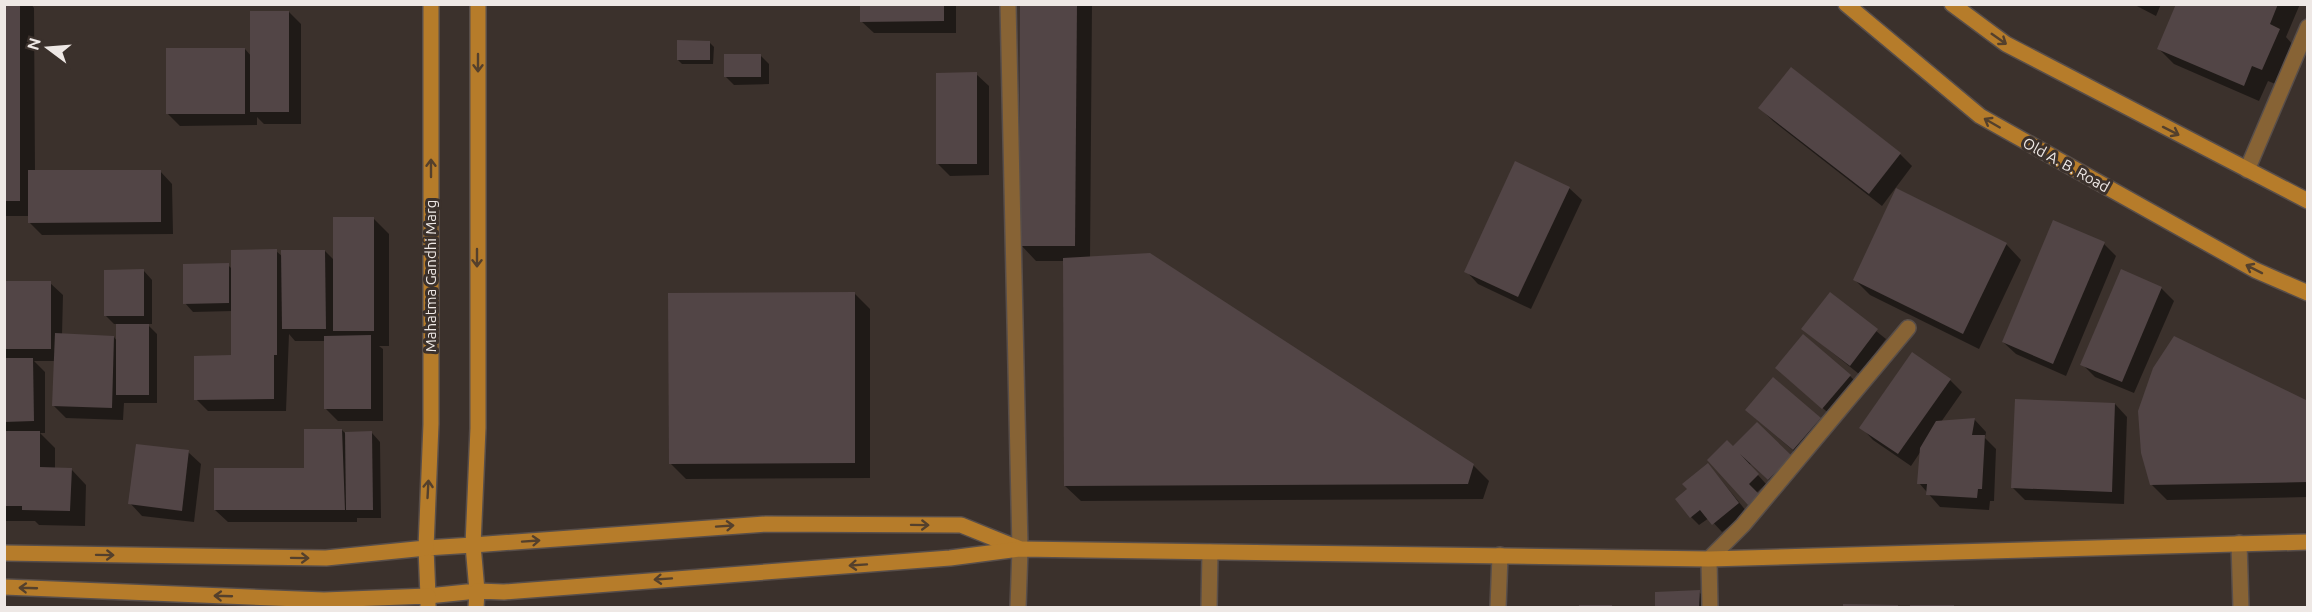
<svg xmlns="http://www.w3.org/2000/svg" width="2312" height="612" viewBox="0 0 2312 612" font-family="Ubuntu,sans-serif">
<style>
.shadow{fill:#0007}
.building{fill:#524546}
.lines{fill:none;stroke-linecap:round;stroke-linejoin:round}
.lane-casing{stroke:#584e4a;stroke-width:18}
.street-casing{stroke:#584e4a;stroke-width:18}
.secondary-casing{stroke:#584e4a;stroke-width:18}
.lane{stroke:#876335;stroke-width:15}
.street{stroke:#876335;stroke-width:15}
.secondary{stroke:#b67c2a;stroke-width:15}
.oneway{stroke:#54402c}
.labels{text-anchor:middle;stroke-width:6;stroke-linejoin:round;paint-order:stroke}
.street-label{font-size:15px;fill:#eee8e5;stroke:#3b312c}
</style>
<rect width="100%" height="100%" fill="#3b312c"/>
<g class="shadow">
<polygon points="4,4 31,4 34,8 35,172 160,171 172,184 173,234 42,235 29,222 29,216 4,216"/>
<polygon points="861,4 956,4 956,33 874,33 861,21"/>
<polygon points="1022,4 1092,4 1090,258 1473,465 1489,481 1483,499 1081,501 1065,486 1064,261 1036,261 1021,245"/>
<polygon points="2133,4 2161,4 2156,16"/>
<polygon points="2177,4 2300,4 2286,37 2294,46 2278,85 2268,81 2259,101 2174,64 2159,49"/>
<polygon points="289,12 301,24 301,124 264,124 257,117 257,125 180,126 167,113 245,49 252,57"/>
<polygon points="710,43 714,47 713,64 682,64 678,60"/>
<polygon points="760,55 769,64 769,84 734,85 725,76"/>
<polygon points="976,74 989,86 989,175 950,176 937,163"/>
<polygon points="1760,108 1900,154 1912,166 1882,206 1773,121"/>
<polygon points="1569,188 1582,200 1531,309 1478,284 1466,271"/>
<polygon points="373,218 389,234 389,346 379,346 383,349 383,421 338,421 326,409 326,341 295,341 289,334 286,411 208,411 196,399 233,357 233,311 193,312 185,303 228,265 232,269 276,251 283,257 325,251 335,261"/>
<polygon points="2006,244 2021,260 1979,349 1870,295 1854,279"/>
<polygon points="2104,244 2116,256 2066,376 2016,354 2003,342"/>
<polygon points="144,271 152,280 152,324 147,324 157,334 157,403 124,403 123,420 66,418 53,405 55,361 34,361 45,372 45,433 40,433 55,448 55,469 71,469 86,485 85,526 39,525 35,521 4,521 4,283 50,283 63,295 62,335 114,337 117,341 117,324 114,324 106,316"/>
<polygon points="2161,288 2174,301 2134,393 2095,377 2082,364"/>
<polygon points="854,293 870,309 870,478 686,479 670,463"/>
<polygon points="1830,294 1886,339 1859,374 1803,329"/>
<polygon points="1785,376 1850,376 1858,384 1832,416"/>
<polygon points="1950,380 1962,392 1941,422 1974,419 1986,432 1985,438 1996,449 1994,501 1990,501 1989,510 1940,507 1919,483 1921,451 1911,466 1873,440 1861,427"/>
<polygon points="2308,403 2308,497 2167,500 2151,484"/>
<polygon points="2115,404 2127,417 2124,504 2025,500 2013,488"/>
<polygon points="1755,418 1820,419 1828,427 1802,458"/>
<polygon points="342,430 347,435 372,433 380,442 381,518 357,518 357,522 228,522 215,510 306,469"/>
<polygon points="1733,448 1799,465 1777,488 1751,464 1749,465 1766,484 1756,493 1767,504 1758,512 1709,460"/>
<polygon points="188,452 201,464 194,522 142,516 130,503"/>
<polygon points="1716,474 1747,512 1722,532 1709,518 1699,525 1691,517"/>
<polygon points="1699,592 1707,600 1707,608 1657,608"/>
</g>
<g class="building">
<rect x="4" y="4" width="16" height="197"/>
<polygon points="1020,4 1077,4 1075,246 1019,246"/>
<polygon points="2176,4 2278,4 2270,24 2280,29 2262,70 2252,66 2244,86 2157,49"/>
<polygon points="860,5 944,5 944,21 860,22"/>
<rect x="250" y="11" width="39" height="101"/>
<polygon points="677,40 710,41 710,60 677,60"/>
<rect x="166" y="48" width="79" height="66"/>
<rect x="724" y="54" width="37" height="23"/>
<polygon points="1791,67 1901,153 1869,194 1758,108"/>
<polygon points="977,72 977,164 936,164 936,73"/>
<polygon points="1515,161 1570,187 1518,297 1464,272"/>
<polygon points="28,170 161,170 161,222 28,223"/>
<polygon points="1896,188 2007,243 1963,334 1853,280"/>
<rect x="333" y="217" width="41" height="114"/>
<polygon points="2053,220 2105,242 2053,364 2002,342"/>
<polygon points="277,249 277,355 274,355 274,399 194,400 194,356 231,355 231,250"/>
<polygon points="281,250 325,250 326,329 282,329"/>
<polygon points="1150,253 1474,464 1468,484 1064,486 1063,258"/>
<polygon points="229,263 229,303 183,304 183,264"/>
<polygon points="144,269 144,316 104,316 104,270"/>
<polygon points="2121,269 2162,287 2122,382 2080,365"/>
<rect x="4" y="281" width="47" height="68"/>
<polygon points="855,292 855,463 669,464 668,293"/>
<polygon points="1830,292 1878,329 1850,366 1801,329"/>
<rect x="116" y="324" width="33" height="71"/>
<polygon points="55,333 114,336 112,408 52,406"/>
<polygon points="1803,334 1851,375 1822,409 1775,368"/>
<polygon points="371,335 371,409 324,409 324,336"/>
<polygon points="2174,336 2308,401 2308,482 2150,485 2141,453 2138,411 2153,368"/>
<polygon points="1912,352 1951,379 1898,454 1859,428"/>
<polygon points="4,358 33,358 34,421 4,422"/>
<polygon points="1773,377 1821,418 1793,450 1745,410"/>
<polygon points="2015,399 2115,403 2112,492 2011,488"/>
<polygon points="1975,418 1972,435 1985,435 1982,489 1978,489 1977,498 1926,495 1927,484 1917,484 1920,448 1936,421"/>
<polygon points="1757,422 1792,456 1768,480 1740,454 1759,474 1749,484 1759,494 1748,505 1707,460 1727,440 1733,446"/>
<polygon points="304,429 342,429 345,510 214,510 214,468 304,468"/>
<polygon points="4,431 40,431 40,467 72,468 70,511 22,510 22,506 4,506"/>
<polygon points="372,431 373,510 346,510 345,432"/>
<polygon points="136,444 189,450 182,511 128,504"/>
<polygon points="1708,463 1739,503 1712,525 1700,510 1690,518 1675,499 1687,489 1682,484"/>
<polygon points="1700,590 1699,608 1655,608 1655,592"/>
<polygon points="1843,604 1898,605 1898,608 1843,608"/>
<rect x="1579" y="605" width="33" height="3"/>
<rect x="1910" y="605" width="44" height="3"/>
</g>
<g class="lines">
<defs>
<polyline id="lane" points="1709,559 1743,525 1908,328"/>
<g id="street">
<polyline points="1008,4 1020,549 1018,608"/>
<polyline points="2247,170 2308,27"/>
<polyline points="2239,543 2241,608"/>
<polyline points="1709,559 1710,608"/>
<polyline points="1209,608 1210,552"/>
<polyline points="1498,608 1500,555"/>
</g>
<g id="secondary">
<polyline points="478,4 478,428 473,545 477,591 428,596 426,548 473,545 766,524 961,525 1018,548"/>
<polyline points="1846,4 1980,116 2255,270 2308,293"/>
<polyline points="1952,4 2006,44 2308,201"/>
<polyline points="4,553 326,558 426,548 431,424 431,4"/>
<polyline points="4,587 324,600 428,596 428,608"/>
<polyline points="476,608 477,591 504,592 950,558 1020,549 1709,559 2308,542"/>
</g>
</defs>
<use href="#lane" class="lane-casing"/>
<use href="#street" class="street-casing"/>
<use href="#secondary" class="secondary-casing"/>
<use href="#lane" class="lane"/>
<use href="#street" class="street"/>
<use href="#secondary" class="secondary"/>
</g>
<defs><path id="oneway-shaft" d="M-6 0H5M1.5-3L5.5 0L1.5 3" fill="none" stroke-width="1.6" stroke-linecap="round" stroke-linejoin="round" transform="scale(1.5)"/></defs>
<g class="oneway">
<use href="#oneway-shaft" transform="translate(1999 39) rotate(35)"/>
<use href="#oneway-shaft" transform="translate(478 63) rotate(90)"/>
<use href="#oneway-shaft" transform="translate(1992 123) rotate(-150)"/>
<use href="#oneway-shaft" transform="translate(2171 131) rotate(27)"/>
<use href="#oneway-shaft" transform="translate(431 168) rotate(-90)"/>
<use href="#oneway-shaft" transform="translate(477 258) rotate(90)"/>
<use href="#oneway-shaft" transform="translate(2254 269) rotate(-153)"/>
<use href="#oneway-shaft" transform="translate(428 489) rotate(-87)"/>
<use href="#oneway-shaft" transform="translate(920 525) rotate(1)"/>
<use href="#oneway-shaft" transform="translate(725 526) rotate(-4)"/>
<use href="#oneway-shaft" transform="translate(531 541) rotate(-4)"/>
<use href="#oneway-shaft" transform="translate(105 555) rotate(1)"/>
<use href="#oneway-shaft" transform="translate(300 558) rotate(1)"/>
<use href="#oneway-shaft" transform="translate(858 565) rotate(176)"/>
<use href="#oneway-shaft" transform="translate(663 579) rotate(176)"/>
<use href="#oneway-shaft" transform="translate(28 588) rotate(-178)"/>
<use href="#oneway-shaft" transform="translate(223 596) rotate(-178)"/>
</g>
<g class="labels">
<g class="street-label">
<text transform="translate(2066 165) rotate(29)" y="5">Old A. B. Road</text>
<text transform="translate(431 276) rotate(-90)" y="5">Mahatma Gandhi Marg</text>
</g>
</g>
<rect width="2312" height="612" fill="none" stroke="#eee8e5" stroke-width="12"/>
<g transform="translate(48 48) rotate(286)" stroke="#3b312c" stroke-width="4.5" paint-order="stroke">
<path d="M0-4.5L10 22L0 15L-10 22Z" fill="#eee8e5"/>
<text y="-9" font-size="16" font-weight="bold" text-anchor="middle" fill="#eee8e5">N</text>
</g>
</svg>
